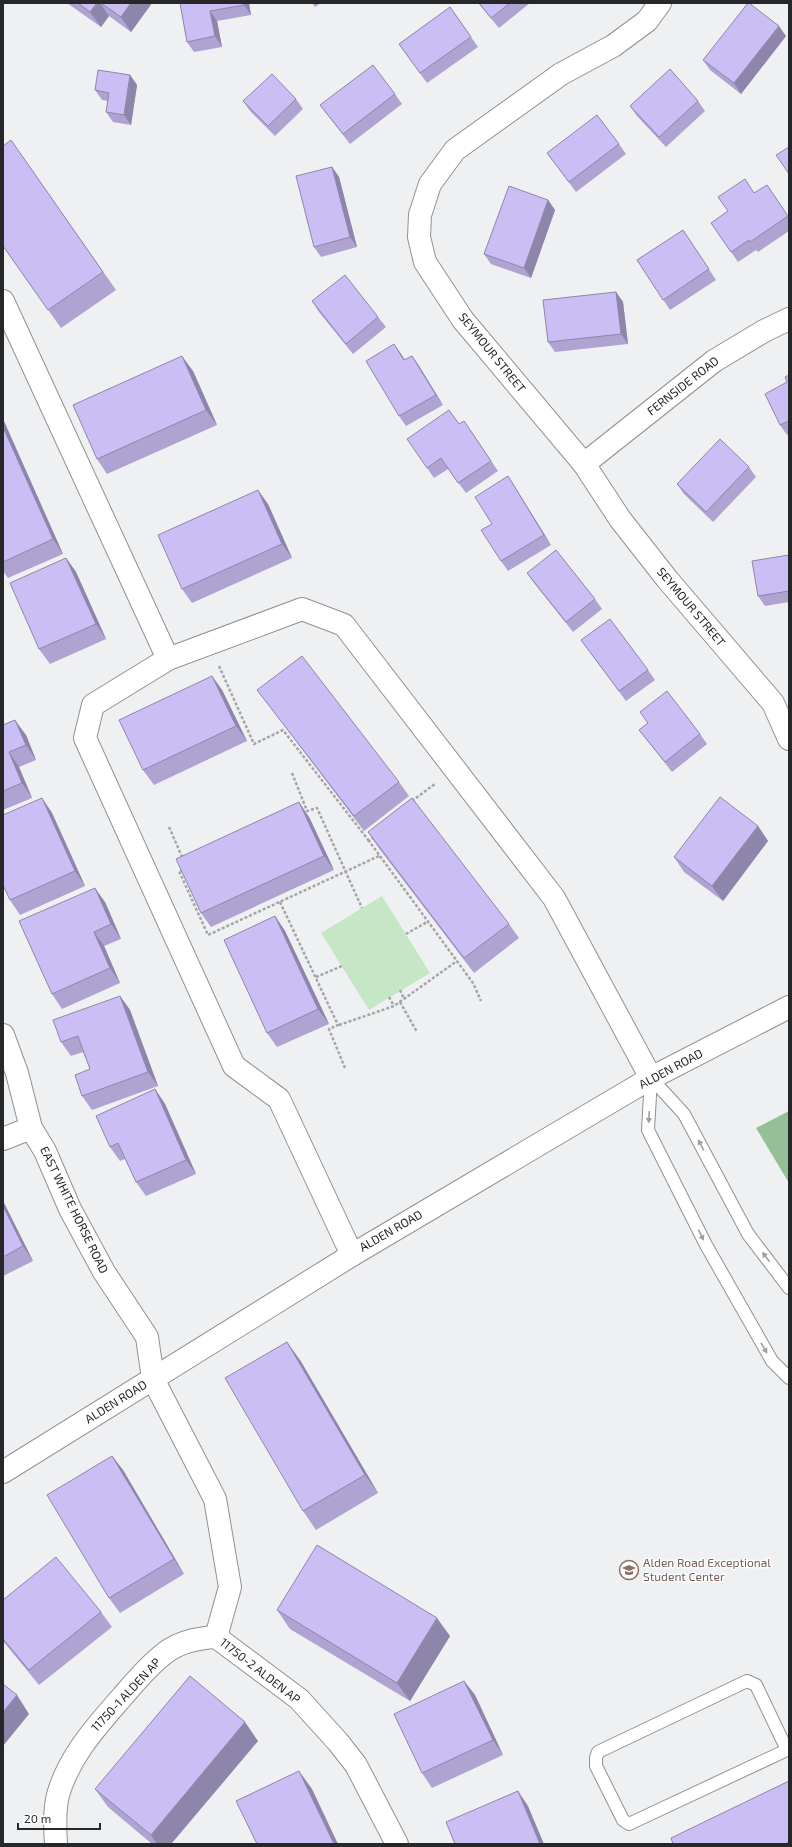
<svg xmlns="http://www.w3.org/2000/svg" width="792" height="1847" viewBox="0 0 792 1847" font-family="'Exo 2',sans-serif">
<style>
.green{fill:#c5e7c5}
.forest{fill:#95c095}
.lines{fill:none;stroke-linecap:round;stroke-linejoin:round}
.service-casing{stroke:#909193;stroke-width:14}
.minor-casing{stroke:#909193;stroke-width:24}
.tertiary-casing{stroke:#909193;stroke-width:24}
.path{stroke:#a4a5a7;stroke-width:2.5;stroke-dasharray:3 2;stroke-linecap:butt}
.service{stroke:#fff;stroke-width:12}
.minor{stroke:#fff;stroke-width:22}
.tertiary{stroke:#fff;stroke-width:22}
.wall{fill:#afa3d2}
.shaded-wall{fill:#8e85ab}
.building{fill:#cbbef4;stroke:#8e85ab}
.oneway{fill:#9d9e9e}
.labels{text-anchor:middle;stroke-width:3;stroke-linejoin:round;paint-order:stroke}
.street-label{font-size:12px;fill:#262728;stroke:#fcfdff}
.education-label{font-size:12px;fill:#785e54;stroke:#fcfdff;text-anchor:start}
</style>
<rect width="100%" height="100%" fill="#eff0f2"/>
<polygon class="green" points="382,896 430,973 369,1010 321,933"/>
<polygon class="forest" points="789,1111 789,1183 756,1128"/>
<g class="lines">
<defs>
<g id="service">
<polyline points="651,1078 648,1130 706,1245 772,1361 789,1378"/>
<polyline points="651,1078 684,1114 748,1234 789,1288"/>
<polyline points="787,1750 756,1685 747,1681 598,1752 596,1758 596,1766 623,1820 629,1824 789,1749"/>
</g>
<g id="minor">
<polyline points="660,3 647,21 613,46 561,74 455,150 430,184 420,215 419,237 425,262 463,320 584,464 620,519 667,579 773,703 789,739"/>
<polyline points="3,301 168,659"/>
<polyline points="584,464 714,361 764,331 789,319"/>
<polyline points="3,1035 17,1073 31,1128 45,1151 70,1209 104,1272 147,1337 153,1379 215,1499 230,1587 216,1637"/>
<polyline points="3,1139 31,1128"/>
<polyline points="352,1255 279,1099 234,1066 85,738 93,705 168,659 302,609 344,625 554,898 651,1078"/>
<polyline points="216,1637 299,1699 338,1742 356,1765 397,1844"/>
<path d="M 56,1844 C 55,1828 54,1811 58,1795 C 69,1756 96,1727 122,1697 C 135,1682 149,1665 165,1653 C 179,1642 199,1638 216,1637"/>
</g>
<polyline id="tertiary" points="3,1472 352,1255 651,1078 789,1007"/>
</defs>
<use href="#service" class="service-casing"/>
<use href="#minor" class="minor-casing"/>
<use href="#tertiary" class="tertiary-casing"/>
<g class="path">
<polyline points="219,666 254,744 283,730 369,841"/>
<polyline points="292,773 307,811 317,808 362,908"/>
<polyline points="412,801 435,784"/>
<polyline points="169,827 183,859"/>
<polyline points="374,837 369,841 473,983 481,1001"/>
<polyline points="183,869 179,871 208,935 379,856"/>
<polyline points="280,902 338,1025 329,1029 345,1068"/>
<polyline points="406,934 427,922"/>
<polyline points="316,977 342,966"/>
<polyline points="400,990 404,999"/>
<polyline points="389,997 394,1006"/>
<polyline points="400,1002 417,1032"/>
<polyline points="339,1025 394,1006 457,961"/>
</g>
<use href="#service" class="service"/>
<use href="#minor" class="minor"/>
<use href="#tertiary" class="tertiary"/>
</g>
<g class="wall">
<polygon points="67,3 152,3 131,32 109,16 101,27"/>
<polygon points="180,3 249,3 251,15 217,21 222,47 194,52 187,42"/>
<polygon points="312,3 321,3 315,7"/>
<polygon points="478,3 530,3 499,28"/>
<polygon points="450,7 478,47 427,83 399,44"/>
<polygon points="786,36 741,94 710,70 703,60"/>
<polygon points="130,75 137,85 131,125 113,122 106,112 108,101 102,100 95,90"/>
<polygon points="395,94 402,104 350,144 320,105"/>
<polygon points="296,99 303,109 275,136 250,111 243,101"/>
<polygon points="698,101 705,111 666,147 637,116 630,106"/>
<polygon points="11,140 116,290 61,328 3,246"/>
<polygon points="619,144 626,154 576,192 547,153"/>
<polygon points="332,167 339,177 357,247 321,257 314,247"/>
<polygon points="767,185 789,218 789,231 758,252 756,250 738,262 711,223"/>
<polygon points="548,200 555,210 531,278 491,264 484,254"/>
<polygon points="683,230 716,280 670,310 637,260"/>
<polygon points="616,292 623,302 628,344 555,352 548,342"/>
<polygon points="312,301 378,317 386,327 353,354 319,312"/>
<polygon points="394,344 405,360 412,356 419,366 443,405 406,426 399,416"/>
<polygon points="193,371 217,425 107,474 97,459"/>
<polygon points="789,375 789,434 787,435 780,425 787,382"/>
<polygon points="3,419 63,554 8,578 3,571"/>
<polygon points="459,424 471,431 498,471 466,493 448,469 434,478 427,468"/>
<polygon points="749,467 756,477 713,522 684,494 677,484"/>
<polygon points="508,476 515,487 551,545 508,571 501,561 492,524"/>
<polygon points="268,504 292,558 192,603 182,589"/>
<polygon points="789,555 789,602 765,606 758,596"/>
<polygon points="66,558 76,572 106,639 50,664 39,649"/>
<polygon points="527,573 595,599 602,609 573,632 534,583"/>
<polygon points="581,640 648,670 655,680 626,701"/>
<polygon points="212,676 222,690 247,741 154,785 143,770"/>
<polygon points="257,690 399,782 409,796 364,831 268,704"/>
<polygon points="640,712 700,734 707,744 672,772 639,730 648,723"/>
<polygon points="3,725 26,735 36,760 19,767 32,798 3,810"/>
<polygon points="42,798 52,813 85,886 20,915 10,900"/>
<polygon points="309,817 334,870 211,927 201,913"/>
<polygon points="758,826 768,841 723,901 684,872 674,857"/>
<polygon points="368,832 509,924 519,938 474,973 378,847"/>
<polygon points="105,902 121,939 104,946 120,983 62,1009 52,994"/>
<polygon points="275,916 285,931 329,1024 277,1047 267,1033"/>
<polygon points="120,996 130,1010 158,1086 92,1110 82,1096 90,1069 83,1052 71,1056 61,1042"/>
<polygon points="155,1089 165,1104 196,1174 146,1196 136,1182 125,1159 120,1161 110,1147"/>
<polygon points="3,1201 33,1261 3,1276"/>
<polygon points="300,1360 378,1493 316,1530 303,1511"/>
<polygon points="112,1456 123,1470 184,1574 120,1613 109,1598"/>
<polygon points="3,1600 101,1612 112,1627 39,1685 3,1641"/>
<polygon points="277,1610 450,1636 410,1701 290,1629"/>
<polygon points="464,1681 475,1695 503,1755 432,1788 422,1773"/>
<polygon points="258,1741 171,1844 152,1844 108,1807 95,1789"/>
</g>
<g class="shaded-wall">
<polygon points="97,3 100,3 109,16 101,27 90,12"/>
<polygon points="131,3 152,3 131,32 121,17"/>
<polygon points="243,3 249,3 251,15 244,5"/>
<polygon points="210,11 217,21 222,47 215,36"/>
<polygon points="779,26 786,36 741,94 734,83"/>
<polygon points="130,75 137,85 131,125 124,115"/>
<polygon points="332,167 339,177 357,247 350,237"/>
<polygon points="548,200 555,210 531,278 524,268"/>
<polygon points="616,292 623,302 628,344 621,334"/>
<polygon points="394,344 401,354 411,370 404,360"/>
<polygon points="182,356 193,371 217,425 206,410"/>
<polygon points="412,356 419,366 443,405 436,395"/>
<polygon points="3,419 63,554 53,539 3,427"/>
<polygon points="508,476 515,487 551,545 544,535"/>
<polygon points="258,490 268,504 292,558 282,544"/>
<polygon points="66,558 76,572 106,639 96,624"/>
<polygon points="212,676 222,690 247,741 236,726"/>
<polygon points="15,720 26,735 36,760 26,745"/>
<polygon points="9,752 19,767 32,798 22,783"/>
<polygon points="42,798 52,813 85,886 75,871"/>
<polygon points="299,802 309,817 334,870 324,856"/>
<polygon points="758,826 768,841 723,901 712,886"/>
<polygon points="95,888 105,902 121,939 111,924"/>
<polygon points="275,916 285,931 329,1024 318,1009"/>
<polygon points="94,932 104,946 120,983 110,968"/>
<polygon points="120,996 130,1010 158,1086 148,1072"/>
<polygon points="155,1089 165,1104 196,1174 186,1160"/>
<polygon points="3,1201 33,1261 23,1246 3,1206"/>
<polygon points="287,1342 300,1360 378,1493 365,1475"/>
<polygon points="112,1456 123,1470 184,1574 174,1559"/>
<polygon points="437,1618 450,1636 410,1701 397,1683"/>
<polygon points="464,1681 475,1695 503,1755 493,1740"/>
<polygon points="17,1695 29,1714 3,1746 3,1712"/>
<polygon points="245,1722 258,1741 171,1844 157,1844 151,1835"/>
<polygon points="299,1771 312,1789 338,1844 334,1844"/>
<polygon points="518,1791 528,1806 544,1844 540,1844"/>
</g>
<g class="building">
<polygon points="78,3 97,3 90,12"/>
<polygon points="101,3 131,3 121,17"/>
<polygon points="180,3 243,3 244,5 210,11 215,36 187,42"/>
<polygon points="479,3 510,3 491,18"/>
<polygon points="748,3 749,3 779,26 734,83 703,60"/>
<polygon points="450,7 471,37 420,73 399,44"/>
<polygon points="373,65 395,94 343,134 320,105"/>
<polygon points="670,69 698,101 659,137 630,106"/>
<polygon points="98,70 130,75 124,115 106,112 109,93 95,90"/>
<polygon points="272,74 296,99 268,126 243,101"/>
<polygon points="597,115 619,144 569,182 547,153"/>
<polygon points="11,140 103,272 48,310 3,246 3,146"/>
<polygon points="789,147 789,174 776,155"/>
<polygon points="332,167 350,237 314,247 296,176"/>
<polygon points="745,179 754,193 767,185 788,216 750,242 749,240 731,252 711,223 728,211 718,197"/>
<polygon points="509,186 548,200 524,268 484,254"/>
<polygon points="683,230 709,269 663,300 637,260"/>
<polygon points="345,275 378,317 346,344 312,301"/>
<polygon points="616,292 621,334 548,342 543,300"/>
<polygon points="394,344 404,360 412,356 436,395 399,416 366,361"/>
<polygon points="182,356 206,410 97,459 73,405"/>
<polygon points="789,375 789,421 780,425 765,394 787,382 785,377"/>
<polygon points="449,410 459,424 464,421 491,461 458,483 441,458 427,468 407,439"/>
<polygon points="3,427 53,539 3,562"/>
<polygon points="720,439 749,467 706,512 677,484"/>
<polygon points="508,476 544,535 501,561 481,530 492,524 475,497"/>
<polygon points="258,490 282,544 182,589 158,535"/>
<polygon points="556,550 595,599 566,622 527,573"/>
<polygon points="789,555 789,591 758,596 752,561"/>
<polygon points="66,558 96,624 39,649 10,583"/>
<polygon points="610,619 648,670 619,691 581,640"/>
<polygon points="302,656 399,782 354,816 257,690"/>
<polygon points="212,676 236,726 143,770 119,720"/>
<polygon points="667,691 700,734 665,762 639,730 648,723 640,712"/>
<polygon points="15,720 26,745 9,752 22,783 3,791 3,725"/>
<polygon points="720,797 758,826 712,886 674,857"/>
<polygon points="42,798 75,871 10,900 3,885 3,815"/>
<polygon points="412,798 509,924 464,958 368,832"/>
<polygon points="299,802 324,856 201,913 176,859"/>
<polygon points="95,888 111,924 94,932 110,968 52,994 19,921"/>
<polygon points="275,916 318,1009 267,1033 224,940"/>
<polygon points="120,996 148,1072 82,1096 75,1075 90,1069 78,1036 61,1042 53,1020"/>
<polygon points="155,1089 186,1160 136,1182 118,1143 110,1147 96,1116"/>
<polygon points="3,1206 23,1246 3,1257"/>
<polygon points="287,1342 365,1475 303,1511 225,1378"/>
<polygon points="112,1456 174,1559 109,1598 47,1495"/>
<polygon points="317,1545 437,1618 397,1683 277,1610"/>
<polygon points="56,1557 101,1612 29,1670 3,1639 3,1600"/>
<polygon points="190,1676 245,1722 151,1835 95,1789"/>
<polygon points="464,1681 493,1740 422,1773 394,1714"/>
<polygon points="3,1684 17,1695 3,1712"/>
<polygon points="299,1771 334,1844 257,1844 236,1801"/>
<polygon points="789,1781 789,1842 785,1844 673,1844 671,1838"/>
<polygon points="518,1791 540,1844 455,1844 446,1822"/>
</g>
<defs><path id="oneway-solid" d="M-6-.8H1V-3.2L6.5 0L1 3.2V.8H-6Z"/></defs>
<g class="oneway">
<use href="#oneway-solid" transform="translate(649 1117) rotate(93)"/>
<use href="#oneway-solid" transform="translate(701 1145) rotate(-118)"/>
<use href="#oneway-solid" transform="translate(701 1235) rotate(64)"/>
<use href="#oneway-solid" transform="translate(766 1257) rotate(-127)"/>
<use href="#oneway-solid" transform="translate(764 1348) rotate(60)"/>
</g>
<defs>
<symbol id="school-ring" viewBox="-11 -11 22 22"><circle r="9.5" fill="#fcfdff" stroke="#8d6e63" stroke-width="1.5"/><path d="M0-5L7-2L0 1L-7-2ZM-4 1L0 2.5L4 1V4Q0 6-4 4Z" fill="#8d6e63"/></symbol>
</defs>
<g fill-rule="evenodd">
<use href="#school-ring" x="618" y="1559" width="22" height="22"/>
</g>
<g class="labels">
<g class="street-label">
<text transform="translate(492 353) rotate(51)" y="4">SEYMOUR STREET</text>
<text transform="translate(683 386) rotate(-38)" y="4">FERNSIDE ROAD</text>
<text transform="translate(691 607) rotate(50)" y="4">SEYMOUR STREET</text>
<text transform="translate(671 1069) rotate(-28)" y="4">ALDEN ROAD</text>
<text transform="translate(74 1210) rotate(64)" y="4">EAST WHITE HORSE ROAD</text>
<text transform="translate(391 1231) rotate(-30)" y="4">ALDEN ROAD</text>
<text transform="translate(116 1402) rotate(-32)" y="4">ALDEN ROAD</text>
<text transform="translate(260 1671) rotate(38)" y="4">11750-2 ALDEN AP</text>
<text transform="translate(126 1695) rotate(-47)" y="4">11750-1 ALDEN AP</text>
</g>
<g class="education-label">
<text x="643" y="1567">Alden Road Exceptional<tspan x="643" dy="14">Student Center</tspan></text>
</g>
</g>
<rect width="792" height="1847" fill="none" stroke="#262728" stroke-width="8"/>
<path d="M18 1823v6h82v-6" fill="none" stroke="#262728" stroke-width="2"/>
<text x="24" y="1823" font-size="12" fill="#262728" stroke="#fcfdff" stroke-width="3" paint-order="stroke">20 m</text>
</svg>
